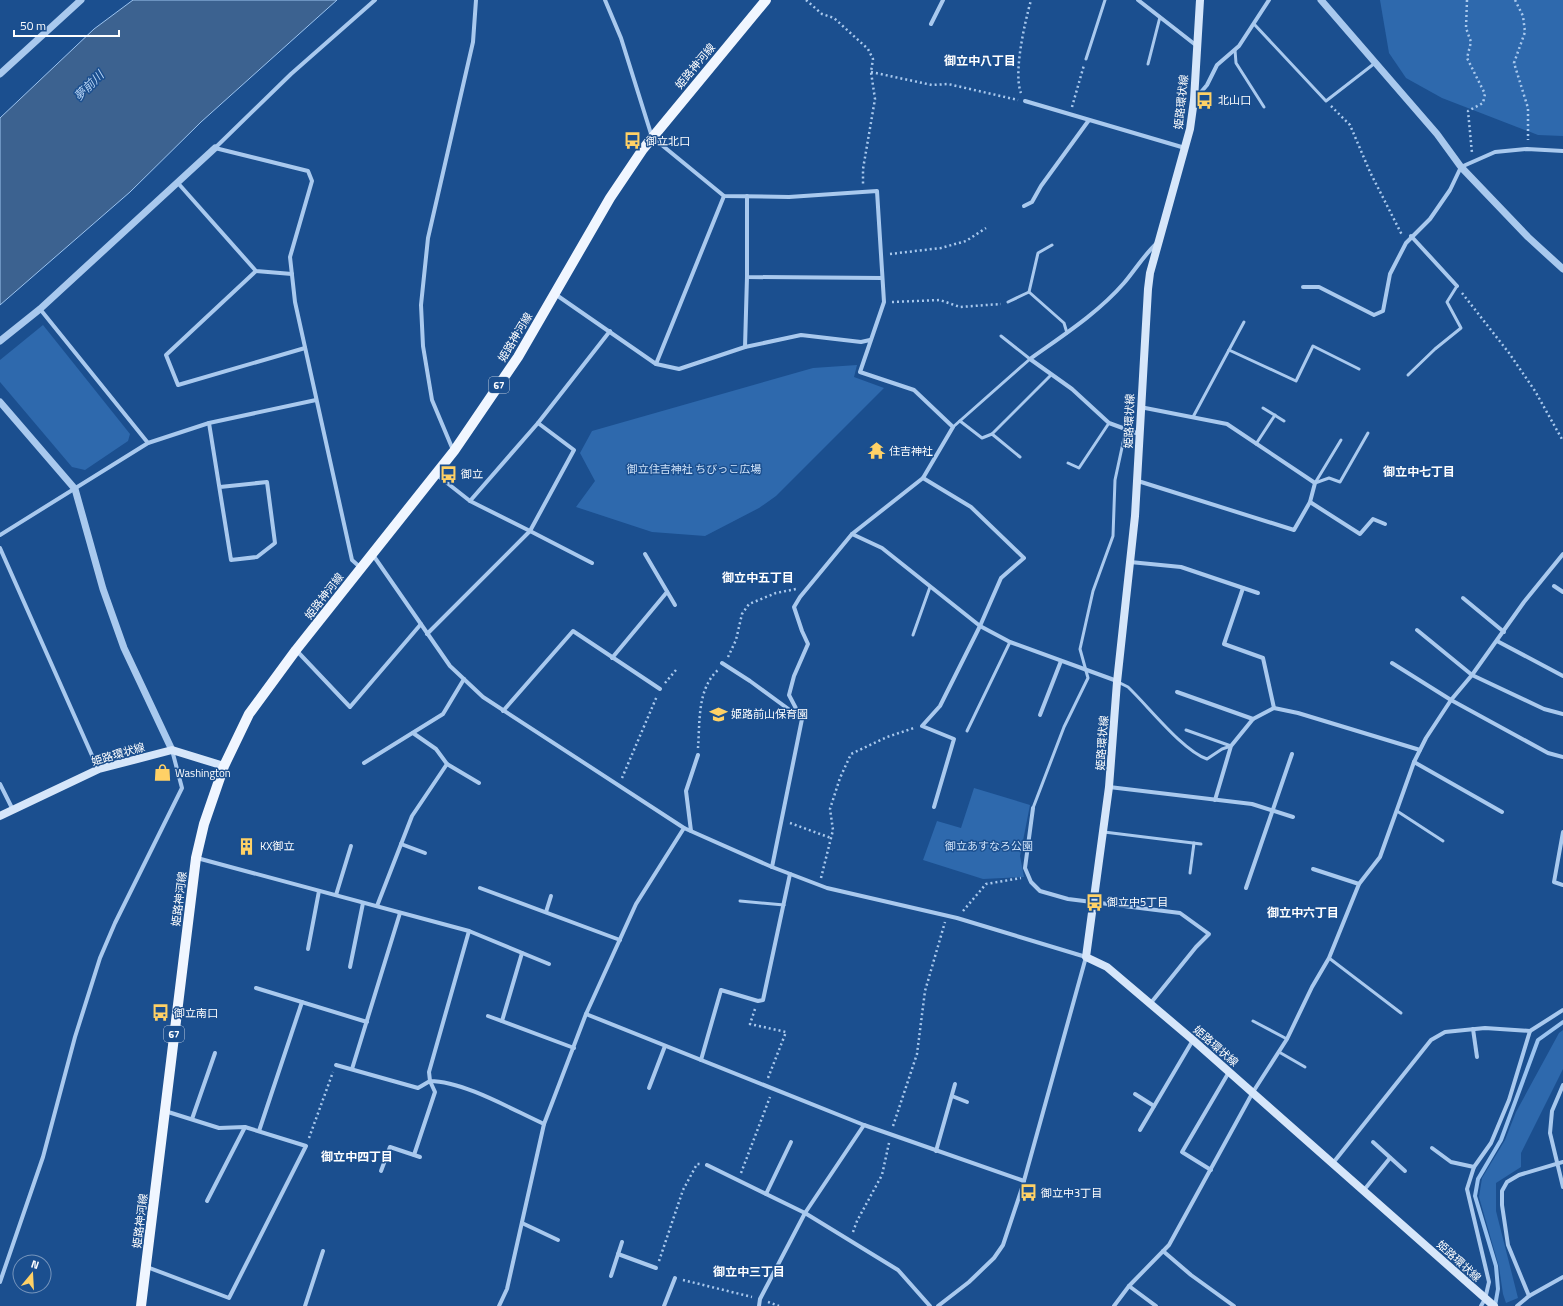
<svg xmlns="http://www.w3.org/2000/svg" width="1563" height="1306" viewBox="0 0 1563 1306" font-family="'Titillium Web','Noto Sans JP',sans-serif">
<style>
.green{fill:#2e69ad}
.water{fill:#3c6290;stroke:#9cc4f0}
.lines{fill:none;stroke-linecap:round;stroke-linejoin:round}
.stream{stroke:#9cc4f0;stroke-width:4}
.path{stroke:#a9c9ee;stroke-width:2.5;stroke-dasharray:2 3;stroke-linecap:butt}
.service{stroke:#a9c9ee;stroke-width:3}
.minor{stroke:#a9c9ee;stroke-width:4}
.tertiary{stroke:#a9c9ee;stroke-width:7}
.secondary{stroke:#d6e6fa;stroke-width:8}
.primary{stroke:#f0f6ff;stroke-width:10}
.labels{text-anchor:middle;stroke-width:3;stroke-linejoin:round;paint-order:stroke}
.shield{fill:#1b4f8f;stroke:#bbcadd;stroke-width:1}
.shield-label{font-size:10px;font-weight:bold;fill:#fff}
.street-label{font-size:11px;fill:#fff;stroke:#1b4f8f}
.poi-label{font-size:11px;fill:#fff;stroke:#1b4f8f;text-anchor:start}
.park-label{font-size:11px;fill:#cfe3fa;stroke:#1b4f8f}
.neighbourhood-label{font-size:12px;font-weight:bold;fill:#fff;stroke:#1b4f8f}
.water-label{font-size:12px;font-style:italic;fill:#b5d3f5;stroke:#1b4f8f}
</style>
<rect width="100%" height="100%" fill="#1b4f8f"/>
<g class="green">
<polygon points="1380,0 1563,0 1563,136 1538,135 1442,98 1406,78 1389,53"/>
<polygon points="43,325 130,434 128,441 85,470 72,467 0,382 0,360"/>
<polygon points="857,365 854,377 884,388 776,496 759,508 705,536 652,532 576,507 595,481 580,453 592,431 813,368"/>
<polygon points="974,788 1030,805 1020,856 1024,877 983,879 923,860 937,821 961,828"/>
<polygon points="1563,1030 1563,1069 1521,1153 1521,1167 1496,1183 1496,1211 1518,1298 1506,1303 1503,1294 1499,1267 1479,1197 1482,1178 1505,1140 1516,1112 1559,1033"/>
</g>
<polygon class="water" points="133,0 337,0 201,122 130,192 0,305 0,118 94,29"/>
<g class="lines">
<polyline class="stream" points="1495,1306 1498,1289 1496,1266 1475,1196 1478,1179 1501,1140 1538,1040 1563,1022"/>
<g class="path">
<polyline points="806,0 822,14 834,18 868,49 873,59 871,72 875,99 863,169 863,184"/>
<polyline points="1467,0 1466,28 1471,42 1467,58 1485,94 1483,103 1468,111 1472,153"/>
<polyline points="1515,0 1523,16 1525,32 1514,63 1528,108 1528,140"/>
<polyline points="871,72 932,85 948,84 1018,100"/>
<path d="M 1021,93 C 1013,73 1025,22 1031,0"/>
<polyline points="1331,106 1350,125 1370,172 1402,235"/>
<polyline points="1072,107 1084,65"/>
<polyline points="890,254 941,248 966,241 986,228"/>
<polyline points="1462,293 1509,353 1535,391 1563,441"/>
<polyline points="892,302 940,300 960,307 1001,304"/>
<polyline points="728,657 736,640 742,614 749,604 776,593 796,589"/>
<polyline points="665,683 676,670"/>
<path d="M 698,748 C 700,722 697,689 718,670"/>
<polyline points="622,778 657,696"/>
<polyline points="790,823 831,838"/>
<polyline points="821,878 833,830 830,809 840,778 851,754 887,737 914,728"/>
<polyline points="963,911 986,884 1021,878"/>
<polyline points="755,1009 750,1024 786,1032 768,1078"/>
<polyline points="893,1126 917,1054 925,991 945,922"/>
<polyline points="309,1138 333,1072"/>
<polyline points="741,1173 770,1097"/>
<polyline points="853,1232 857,1221 882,1175 889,1143"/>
<polyline points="659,1261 683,1190 697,1164 700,1164"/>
<polyline points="683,1280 752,1297"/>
<polyline points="768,1302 779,1306"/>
</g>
<g class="service">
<polyline points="1254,24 1326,101 1375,63"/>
<polyline points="1235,50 1236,63 1264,107"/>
<polyline points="1086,59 1105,0"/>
<polyline points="1148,64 1160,17"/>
<polyline points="1029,292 1064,323 1067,333"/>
<polyline points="1008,302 1029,292 1038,253 1052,245"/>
<polyline points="1229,350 1296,381 1313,346 1359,369"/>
<polyline points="1408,375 1435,349 1461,328 1447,302 1457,286"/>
<polyline points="1263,408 1284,421"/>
<polyline points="1193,417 1244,322"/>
<polyline points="960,421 982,438 992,434 1020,457"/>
<polyline points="953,427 1030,359 1001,336"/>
<polyline points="992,434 1051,375"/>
<polyline points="1256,444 1275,415"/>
<polyline points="1068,463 1079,468 1109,423"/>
<polyline points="1315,483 1329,478 1340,482 1368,433"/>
<polyline points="1315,483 1341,440"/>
<polyline points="913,635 930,587"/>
<path d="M 1118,682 L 1128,687 C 1149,707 1182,750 1207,759 L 1222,749 L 1231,746"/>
<polyline points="1186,730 1231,746"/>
<polyline points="967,731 1010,642"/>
<polyline points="1033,808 1064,727 1088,678 1080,649 1093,591 1113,536 1115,480 1126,429"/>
<polyline points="1397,811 1443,841"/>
<polyline points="1104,832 1201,844"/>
<polyline points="1190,873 1194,843"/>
<polyline points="740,901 784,905"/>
<polyline points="1329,958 1401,1013"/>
<polyline points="1253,1021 1287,1039"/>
<polyline points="1279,1052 1305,1067"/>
</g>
<g class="minor">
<polyline points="605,0 621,38 652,137 724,196 789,197 877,191 884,302 860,372 914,390 953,427 923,478 852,534 882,548 980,626 1010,642 1117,681"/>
<polyline points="1138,0 1197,46"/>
<polyline points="931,24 943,0"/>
<polyline points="1196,98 1207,85 1217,65 1239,46 1269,0"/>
<polyline points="1025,101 1185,148"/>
<polyline points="215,148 308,171 312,181 290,257 295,302 352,560 361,568"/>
<polyline points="215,148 291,74 375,0"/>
<polyline points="177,182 256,271 292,274"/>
<polyline points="747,196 747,277 882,278"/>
<polyline points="1024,206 1032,202 1041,186 1089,120"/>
<polyline points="1411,236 1457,286"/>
<polyline points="256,271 166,355 178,385 305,348"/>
<polyline points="1303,287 1319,287 1374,315 1383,311 1390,274 1406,243 1430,219 1450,190 1461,167 1495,152 1527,149 1563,151"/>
<polyline points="555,294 656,364 724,196"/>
<polyline points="40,309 148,443"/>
<polyline points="745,347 747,277"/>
<polyline points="656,364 679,369 745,347 801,335 861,342 870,340"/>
<polyline points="209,423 231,560 257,557 275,543 267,482 220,487"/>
<polyline points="538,423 574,450 530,531 592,563"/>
<path d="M 1139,434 L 1109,423 L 1072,389 L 1030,359 C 1062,336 1098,313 1124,283 C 1135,270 1144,255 1157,243"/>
<polyline points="453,450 432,400 423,346 421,305 428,238 473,42 476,0"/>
<polyline points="923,478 971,507 1024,558 1001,578 980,626 940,706 922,726 954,739 934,807"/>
<polyline points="1138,481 1294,530 1310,502 1315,483 1227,424 1140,407"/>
<polyline points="470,501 538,423 610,331"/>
<polyline points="1310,502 1360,534 1373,519 1385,524"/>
<polyline points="0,535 148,443 209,423 316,400"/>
<polyline points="0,548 98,769"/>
<polyline points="645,554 675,605"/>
<polyline points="373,555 450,666 483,697 684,828 772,867 827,888 957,918 1086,957 1022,1188 1003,1245 994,1258 969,1282 938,1306"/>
<polyline points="1130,562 1181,567 1258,593"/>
<polyline points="1554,586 1563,592"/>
<polyline points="1243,588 1224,644 1263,658 1274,708"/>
<polyline points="1463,598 1504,632"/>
<polyline points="1417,630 1472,675 1544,709 1563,714"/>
<polyline points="427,634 530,531 470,501 437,475"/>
<polyline points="1497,641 1563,676"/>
<polyline points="296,650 350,707 421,624"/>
<polyline points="612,658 667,592"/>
<polyline points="722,663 750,681 802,719 772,867"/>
<polyline points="1392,663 1451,700 1548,753 1563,757"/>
<polyline points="1177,692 1253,719"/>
<polyline points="503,711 573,631 660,689"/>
<polyline points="1040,715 1061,661"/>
<polyline points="801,718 789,695 794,676 808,644 802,631 794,607 800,597 852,534"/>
<polyline points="413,733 436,749 447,764 479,783"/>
<polyline points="1414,762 1502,812"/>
<polyline points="364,763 443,714 464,679"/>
<polyline points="0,784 13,810"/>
<polyline points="1109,787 1252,804 1293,817"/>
<polyline points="1215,800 1231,746 1253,719 1274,708 1298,713 1420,750"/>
<polyline points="1033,808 1025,868 1031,882 1040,891 1068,899 1180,913 1209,934 1196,947 1150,1004"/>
<polyline points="691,831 686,791 698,755"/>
<polyline points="1563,832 1554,882 1563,885"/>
<polyline points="401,844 425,853"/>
<path d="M 197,858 L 469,931 L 429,1072 L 430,1081 C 463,1081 513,1110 544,1124"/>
<polyline points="1313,869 1359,884"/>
<polyline points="480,888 620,940"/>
<polyline points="1246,888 1292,754"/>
<polyline points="336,895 351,846"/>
<polyline points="377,906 412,816 447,764"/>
<polyline points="546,912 551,896"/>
<polyline points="469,931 549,964"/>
<polyline points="308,949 319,891"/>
<polyline points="350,967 363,903"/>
<polyline points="256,988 367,1022"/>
<polyline points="586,1014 864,1125 1024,1181"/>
<polyline points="488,1016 574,1048"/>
<polyline points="502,1021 522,953"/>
<polyline points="1473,1029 1477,1057"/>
<polyline points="701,1060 721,990 758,1001 763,1000 790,874"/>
<polyline points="336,1065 418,1088 430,1081 435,1092 414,1155"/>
<polyline points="352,1069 400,913"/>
<polyline points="1563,1085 1552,1111 1550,1133 1563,1187"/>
<polyline points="649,1088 665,1046"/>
<polyline points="1135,1094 1154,1106"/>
<polyline points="952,1096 967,1102"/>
<polyline points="192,1119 215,1053"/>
<polyline points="1140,1130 1193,1040"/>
<polyline points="259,1131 302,1002"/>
<polyline points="1373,1142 1405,1171"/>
<polyline points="1432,1148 1451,1162 1474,1167"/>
<polyline points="936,1151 955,1084"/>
<polyline points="1333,1163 1431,1040 1445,1032 1485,1028 1530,1031"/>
<polyline points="707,1165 805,1213 898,1270 930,1306"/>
<polyline points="1211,1170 1182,1152 1229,1072"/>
<polyline points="381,1171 390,1147 420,1157"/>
<polyline points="1364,1190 1390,1158"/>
<polyline points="766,1194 791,1142"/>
<polyline points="207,1201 245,1127"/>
<polyline points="522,1223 558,1240"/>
<polyline points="1163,1251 1191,1275 1234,1306"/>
<polyline points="618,1254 656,1268"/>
<polyline points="147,1267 229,1298 306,1146 245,1127 219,1128 165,1111"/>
<polyline points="611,1276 622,1242"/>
<polyline points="0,1282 43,1157 75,1037 100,958 115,923 182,788 172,750"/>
<polyline points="1529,1296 1508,1245 1502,1205 1502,1191 1507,1182 1519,1175 1563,1162"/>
<polyline points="305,1306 323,1251"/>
<polyline points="499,1306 507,1289 544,1124 586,1014 636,904 684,828"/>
<polyline points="664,1306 675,1278"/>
<polyline points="759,1306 760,1299 805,1213 864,1125"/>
<polyline points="1114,1306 1129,1286"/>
<polyline points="1156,1306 1129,1286 1169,1245 1253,1092 1287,1039 1312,987 1329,958 1359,884 1380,857 1414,762 1426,738 1451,700 1472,675 1524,602 1563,554"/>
<polyline points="1481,1306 1485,1299 1489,1282 1467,1189 1474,1167 1491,1143 1509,1100 1530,1031 1563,1010"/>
<polyline points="1517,1306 1529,1296 1563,1277"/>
</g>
<g class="tertiary">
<polyline points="1321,0 1437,134 1461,167 1528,237 1563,269"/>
<polyline points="0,74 81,0"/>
<polyline points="0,341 40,309 215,148"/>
<polyline points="0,402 75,489 103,589 124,648 172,750"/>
</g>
<g class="secondary">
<polyline points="1200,0 1194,100 1190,129 1150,273 1148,289 1135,516 1117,682 1109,787 1086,957 1107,967 1193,1040 1494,1306"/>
<polyline points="0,816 99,769 172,750 224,766"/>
</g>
<polyline class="primary" points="141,1306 196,858 204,824 224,766 249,714 296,650 454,451 518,357 610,198 643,149 766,0"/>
</g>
<defs>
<symbol id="bus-bare" viewBox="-9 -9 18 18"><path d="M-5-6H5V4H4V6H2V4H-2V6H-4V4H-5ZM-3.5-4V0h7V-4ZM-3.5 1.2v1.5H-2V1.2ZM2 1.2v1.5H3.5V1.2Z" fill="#ffd166" stroke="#1b4f8f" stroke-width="2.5" paint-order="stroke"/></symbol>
<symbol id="temple-bare" viewBox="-9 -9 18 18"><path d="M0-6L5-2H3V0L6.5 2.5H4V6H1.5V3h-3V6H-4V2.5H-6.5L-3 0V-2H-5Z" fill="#ffd166" stroke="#1b4f8f" stroke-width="2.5" paint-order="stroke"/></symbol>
<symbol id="school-bare" viewBox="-9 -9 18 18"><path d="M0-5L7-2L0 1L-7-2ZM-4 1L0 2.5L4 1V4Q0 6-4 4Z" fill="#ffd166" stroke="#1b4f8f" stroke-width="2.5" paint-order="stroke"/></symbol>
<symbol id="shop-bare" viewBox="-9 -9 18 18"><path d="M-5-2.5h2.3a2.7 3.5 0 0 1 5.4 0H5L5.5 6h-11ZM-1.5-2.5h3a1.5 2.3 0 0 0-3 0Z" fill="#ffd166" stroke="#1b4f8f" stroke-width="2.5" paint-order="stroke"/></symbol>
<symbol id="building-bare" viewBox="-9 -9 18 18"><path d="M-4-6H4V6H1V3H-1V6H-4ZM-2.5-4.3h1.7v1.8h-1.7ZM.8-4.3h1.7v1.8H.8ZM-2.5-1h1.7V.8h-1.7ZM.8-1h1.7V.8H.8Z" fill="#ffd166" stroke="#1b4f8f" stroke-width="2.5" paint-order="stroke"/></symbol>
</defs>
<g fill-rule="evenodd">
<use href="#bus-bare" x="1192" y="88" width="25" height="25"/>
<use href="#bus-bare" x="620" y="128" width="25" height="25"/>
<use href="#temple-bare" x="864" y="438" width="25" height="25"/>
<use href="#bus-bare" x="436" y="462" width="25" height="25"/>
<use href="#school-bare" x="706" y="702" width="25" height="25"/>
<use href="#shop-bare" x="150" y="760" width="25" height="25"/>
<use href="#building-bare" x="234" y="834" width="25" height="25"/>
<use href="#bus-bare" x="1082" y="890" width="25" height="25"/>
<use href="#bus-bare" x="148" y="1000" width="25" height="25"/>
<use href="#bus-bare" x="1016" y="1180" width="25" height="25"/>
</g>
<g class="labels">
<g class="shield">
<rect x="489" y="377" width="20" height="16" rx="3"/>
<rect x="164" y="1026" width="20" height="16" rx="3"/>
</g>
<g class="shield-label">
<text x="499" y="389">67</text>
<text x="174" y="1038">67</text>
</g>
<g class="street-label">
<text transform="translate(695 66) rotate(-50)" y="4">姫路神河線</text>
<text transform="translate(1181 102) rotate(-84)" y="4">姫路環状線</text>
<text transform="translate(515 337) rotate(-59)" y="4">姫路神河線</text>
<text transform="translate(1129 421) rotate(-88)" y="4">姫路環状線</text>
<text transform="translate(324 596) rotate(-52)" y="4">姫路神河線</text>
<text transform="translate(1102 743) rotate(-86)" y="4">姫路環状線</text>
<text transform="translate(118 754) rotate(-16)" y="4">姫路環状線</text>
<text transform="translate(179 899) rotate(-83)" y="4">姫路神河線</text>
<text transform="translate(1216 1046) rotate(41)" y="4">姫路環状線</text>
<text transform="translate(140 1221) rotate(-83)" y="4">姫路神河線</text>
<text transform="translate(1459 1261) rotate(42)" y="4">姫路環状線</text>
</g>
<g class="poi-label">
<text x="1218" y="104">北山口</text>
<text x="646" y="145">御立北口</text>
<text x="889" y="455">住吉神社</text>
<text x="461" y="478">御立</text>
<text x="731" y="718">姫路前山保育園</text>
<text x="175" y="777">Washington</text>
<text x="260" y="850">KX御立</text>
<text x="1107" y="906">御立中5丁目</text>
<text x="174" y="1017">御立南口</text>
<text x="1041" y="1197">御立中3丁目</text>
</g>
<g class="park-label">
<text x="694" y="473">御立住吉神社 ちびっこ広場</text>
<text x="989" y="850">御立あすなろ公園</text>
</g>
<g class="neighbourhood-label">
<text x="980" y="65">御立中八丁目</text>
<text x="1419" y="476">御立中七丁目</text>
<text x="758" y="582">御立中五丁目</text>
<text x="1303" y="917">御立中六丁目</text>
<text x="357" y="1161">御立中四丁目</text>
<text x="749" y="1276">御立中三丁目</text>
</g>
<g class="water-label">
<text transform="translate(89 86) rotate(-45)" y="4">夢前川</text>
</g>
</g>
<g transform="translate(32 1274) rotate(18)"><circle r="19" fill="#1b4f8f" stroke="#7695bc"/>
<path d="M0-3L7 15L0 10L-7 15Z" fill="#ffd166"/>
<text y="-6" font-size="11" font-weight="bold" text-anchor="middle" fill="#ffffff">N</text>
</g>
<path d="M14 30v6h105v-6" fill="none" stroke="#ffffff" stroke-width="2"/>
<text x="20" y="30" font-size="12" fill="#ffffff" stroke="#1b4f8f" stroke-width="3" paint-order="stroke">50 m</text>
</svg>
